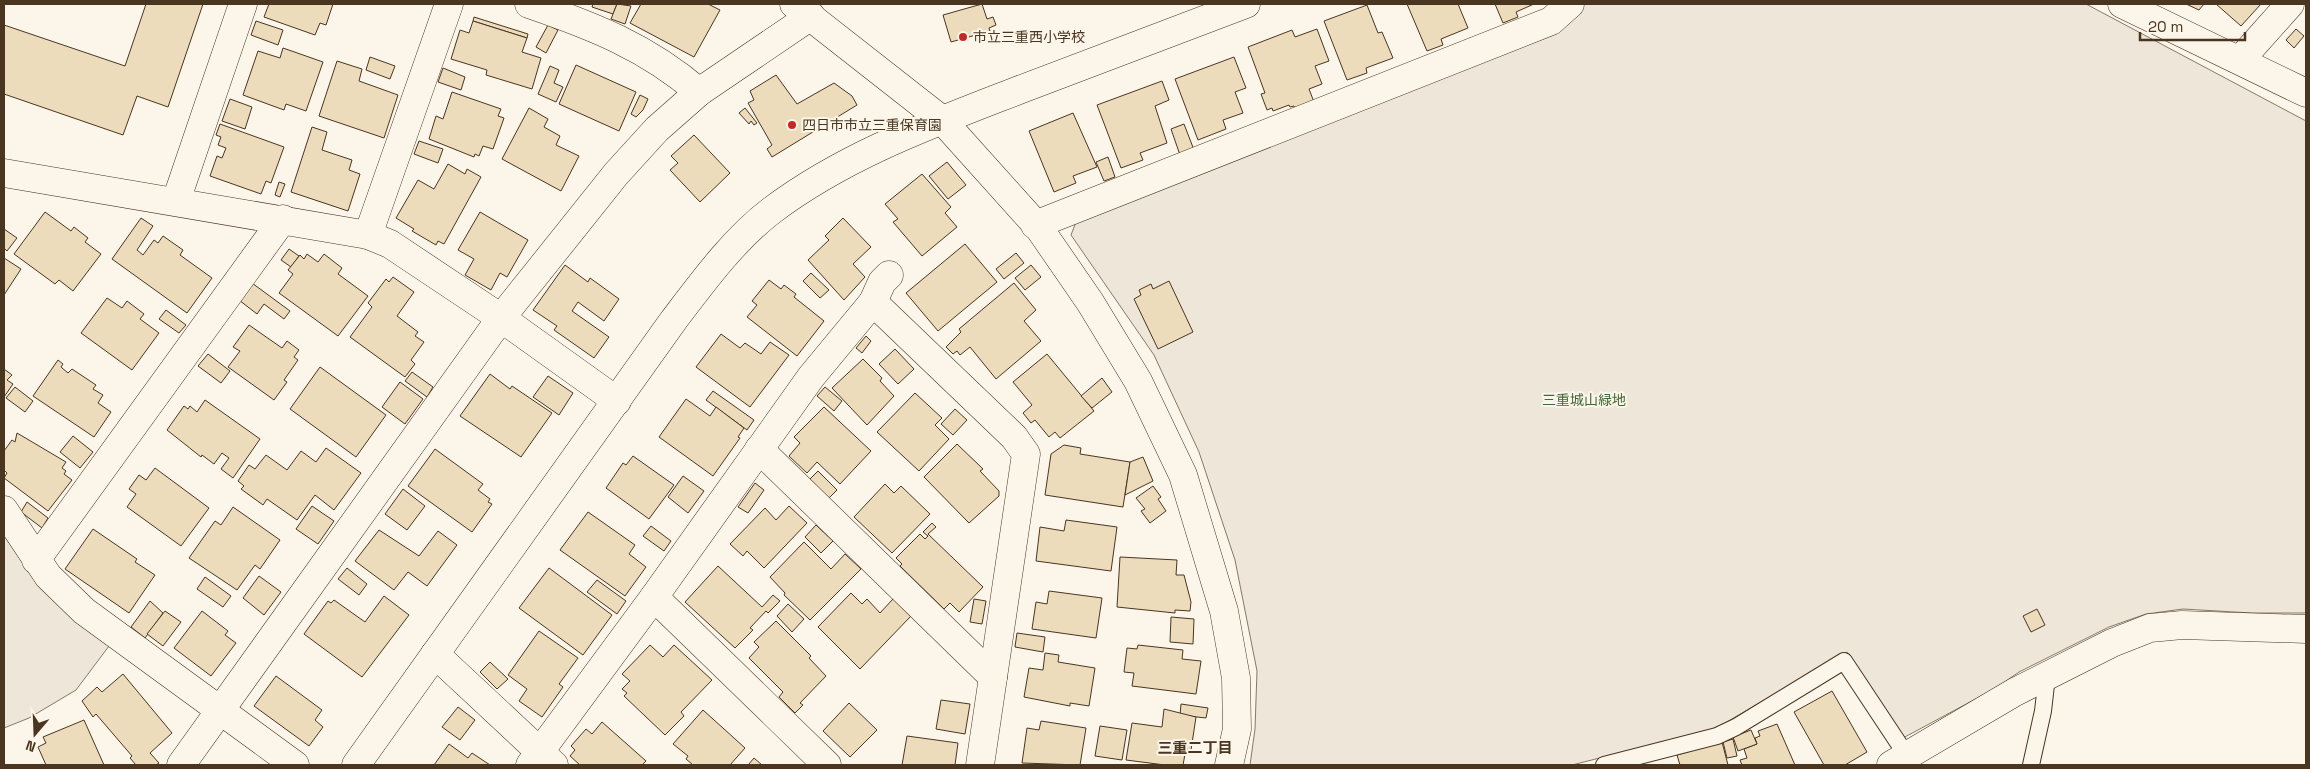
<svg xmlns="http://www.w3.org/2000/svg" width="2310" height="769" viewBox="0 0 2310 769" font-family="'Space Grotesk','Noto Sans JP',sans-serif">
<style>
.green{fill:#ede6d9;stroke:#887966}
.building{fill:#ecdcbc;stroke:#4a3520}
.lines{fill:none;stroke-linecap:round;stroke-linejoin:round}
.service-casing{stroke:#4a3520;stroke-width:18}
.minor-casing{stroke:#4a3520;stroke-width:29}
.tertiary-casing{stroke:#4a3520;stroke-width:29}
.service{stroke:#fbf6e9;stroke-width:16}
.minor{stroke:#fbf6e9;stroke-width:28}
.tertiary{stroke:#fbf6e9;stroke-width:28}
.poi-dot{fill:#c62828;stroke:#fbf6e9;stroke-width:2}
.labels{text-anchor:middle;stroke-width:4;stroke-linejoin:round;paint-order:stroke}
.poi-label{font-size:14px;fill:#4a3520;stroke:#fbf6e9;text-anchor:start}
.park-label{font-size:14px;fill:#436837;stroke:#fbf6e9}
.neighbourhood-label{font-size:15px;font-weight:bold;fill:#4a3520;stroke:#fbf6e9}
</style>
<rect width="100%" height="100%" fill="#fbf6e9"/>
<g class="green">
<polygon points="1584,4 2086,4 2306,121 2306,613 2252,613 2183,609 2146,614 2109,627 2019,672 1996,688 1903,738 1847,652 1725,723 1710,730 1572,765 1250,765 1255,729 1257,671 1235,560 1199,452 1154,355 1071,235 1076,222 1553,35"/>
<polygon points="4,535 38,584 109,646 76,690 29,718 4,728"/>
</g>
<g class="building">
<polygon points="146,4 203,4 168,107 137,96 123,135 4,94 4,25 125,66"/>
<polygon points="269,4 333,4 326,25 320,23 315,35 264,17"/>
<polygon points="593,4 617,4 613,14 592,7"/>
<polygon points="617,4 631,6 625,24 611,19"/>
<polygon points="641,4 708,4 720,10 694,57 630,23"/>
<polygon points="982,4 987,19 993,17 996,25 989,28 990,31 951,42 943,15"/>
<polygon points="1407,4 1458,4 1468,28 1441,39 1443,45 1427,51"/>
<polygon points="1495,4 1534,4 1516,12 1518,17 1503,23"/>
<polygon points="2186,4 2204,4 2199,10"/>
<polygon points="2216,4 2261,4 2241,26"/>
<polygon points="1367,5 1378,33 1382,32 1393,58 1366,68 1367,73 1347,80 1324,21"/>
<polygon points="474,17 528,34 527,38 473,21"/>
<polygon points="256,21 283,30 278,45 251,35"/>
<polygon points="473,21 527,38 522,52 541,58 532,89 486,75 487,70 451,59 460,30 469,33"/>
<polygon points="548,25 558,30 546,53 536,47"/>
<polygon points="1317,29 1329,61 1315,66 1322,84 1309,89 1314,102 1295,109 1294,106 1290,107 1289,105 1273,111 1272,108 1267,110 1261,94 1265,93 1248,47 1292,30 1295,37"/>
<polygon points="2296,29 2304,36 2294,48 2286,40"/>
<polygon points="283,48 323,62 306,111 286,104 284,110 243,95 258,51 280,58"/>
<polygon points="370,57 395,66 390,79 366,70"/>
<polygon points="1234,57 1246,88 1235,92 1243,113 1223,120 1226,129 1198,140 1175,79"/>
<polygon points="337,61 362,69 359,81 398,95 384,138 319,116"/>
<polygon points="576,65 636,92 619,131 559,104"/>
<polygon points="550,66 559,70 554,83 563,87 556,102 538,94"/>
<polygon points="443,68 465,77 461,90 438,82"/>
<polygon points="776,75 797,104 834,83 852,96 857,105 772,157 767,149 772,145 748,103 754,100 750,91"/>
<polygon points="1162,81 1169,100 1155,106 1167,143 1140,153 1143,160 1121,168 1097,105"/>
<polygon points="452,92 501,109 498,116 504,118 493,149 483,146 479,156 475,154 474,157 429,139 436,116 443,119"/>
<polygon points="640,95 648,99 643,110 636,117 631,114"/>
<polygon points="230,99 252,107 245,129 222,121"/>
<polygon points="529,108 548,119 544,127 560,136 556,145 579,156 561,191 502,159"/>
<polygon points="745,108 757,123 754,125 751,121 749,124 739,113"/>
<polygon points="1073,113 1097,167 1073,176 1076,183 1054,192 1029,131"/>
<polygon points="220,124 284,147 271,183 266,181 261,194 210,176 217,156 222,158 226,148 218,145 221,137 216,135"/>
<polygon points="1184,124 1194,150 1180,155 1171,129"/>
<polygon points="312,127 327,132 322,150 352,160 349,170 360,174 348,211 291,192"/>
<polygon points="694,135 730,173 700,202 670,170 678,163 671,156"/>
<polygon points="419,141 443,149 438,163 414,154"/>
<polygon points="1108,157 1115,177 1104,181 1096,162"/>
<polygon points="947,162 966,185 948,199 929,176"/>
<polygon points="448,164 465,174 467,169 481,177 444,244 438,241 436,245 412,231 414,229 396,218 418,180 434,189"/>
<polygon points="922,174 951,207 945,213 957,227 922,256 893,222 898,219 885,204"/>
<polygon points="279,182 285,184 280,197 275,195"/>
<polygon points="45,212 71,231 74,227 88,238 85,242 101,254 73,291 59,280 55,284 14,254"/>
<polygon points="480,212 528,240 507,277 500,273 491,290 465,275 474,259 458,250"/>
<polygon points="141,218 153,226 137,250 143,255 154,240 158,243 163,236 183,250 180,255 212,278 187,313 112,259"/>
<polygon points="843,218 871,247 853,264 865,277 844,300 808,260 829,240 825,236"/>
<polygon points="4,229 17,238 7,251 4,248"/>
<polygon points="965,244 997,282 938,331 906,293"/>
<polygon points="289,249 299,256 291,267 281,260"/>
<polygon points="1016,253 1024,263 1004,279 996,269"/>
<polygon points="307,254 318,262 324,254 342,268 338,274 368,296 338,336 279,293 293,274 288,270 300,255 304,259"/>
<polygon points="4,258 21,269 4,295"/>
<polygon points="565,265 588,282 590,278 619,299 604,321 578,302 572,311 609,337 594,358 554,330 557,326 533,310"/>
<polygon points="1031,265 1041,277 1025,290 1015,278"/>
<polygon points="811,273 829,290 820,298 803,281"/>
<polygon points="393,277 414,292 397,316 418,332 415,336 424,342 411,360 415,364 405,377 350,337 372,307 368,303 386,279 389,282"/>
<polygon points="769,280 781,289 784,285 796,294 794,297 824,321 797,356 747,317 757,305 752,301"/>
<polygon points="1169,281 1193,332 1158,349 1134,299 1141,295 1139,290 1151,284 1153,289"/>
<polygon points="252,283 290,311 284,319 264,304 257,314 239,300"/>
<polygon points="1014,283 1036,310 1024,321 1041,341 996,379 970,347 960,355 957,351 953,354 946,347 961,332 959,329"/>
<polygon points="107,298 122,308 127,301 144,314 140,319 159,333 132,370 81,333"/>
<polygon points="166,310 186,325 179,333 159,319"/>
<polygon points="249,325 282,348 287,341 299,350 294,357 298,360 284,380 287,382 274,400 228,367 240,351 233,347"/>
<polygon points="721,334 740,348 745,343 761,354 770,342 789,355 750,407 696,367"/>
<polygon points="866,336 871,341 862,353 856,348"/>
<polygon points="895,349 914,369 898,384 879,364"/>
<polygon points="208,354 230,371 221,383 198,366"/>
<polygon points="1047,354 1094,411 1060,438 1055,432 1049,437 1035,420 1031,423 1023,413 1032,405 1013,382"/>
<polygon points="863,359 882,378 880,381 894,396 867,425 832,388"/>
<polygon points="58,360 63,364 61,367 68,373 72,369 96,385 93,389 103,395 98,403 111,412 94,437 33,396"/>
<polygon points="320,367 386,415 356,457 290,409"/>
<polygon points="4,369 12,375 7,380 13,384 4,397"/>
<polygon points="412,372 433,387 427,397 405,381"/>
<polygon points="490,374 510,389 512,386 552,413 521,457 460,416"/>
<polygon points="548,376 573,393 559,415 533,397"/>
<polygon points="1102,378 1112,392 1092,408 1081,396"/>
<polygon points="400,382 423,399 405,424 382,407"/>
<polygon points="15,387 33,401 25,412 6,398"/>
<polygon points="825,387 842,401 834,411 817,396"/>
<polygon points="713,391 754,420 747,430 706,400"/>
<polygon points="915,393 942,418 935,425 949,439 919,471 877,432"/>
<polygon points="686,399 710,416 716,407 744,428 738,437 740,438 713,476 659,437"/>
<polygon points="205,400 260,439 233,478 221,469 229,458 222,453 214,464 202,455 201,457 167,430 184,406 188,409 190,406 197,412"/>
<polygon points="824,407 871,451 840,484 817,462 807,473 789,456 800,443 794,437"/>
<polygon points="955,409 967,420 953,435 941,424"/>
<polygon points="17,433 66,462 62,468 66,471 64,474 72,480 48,511 4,478 7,473 4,470 4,451 12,440 15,442"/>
<polygon points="73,436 93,452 80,468 60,452"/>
<polygon points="957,444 983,469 980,471 999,491 999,496 969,523 924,477"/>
<polygon points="1064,445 1081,448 1080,454 1130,462 1123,507 1045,495 1051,454"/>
<polygon points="326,448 361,473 334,510 315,495 297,520 267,499 263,505 241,489 244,486 238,481 249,465 255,469 266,455 287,470 301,451 316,462"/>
<polygon points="435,449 483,484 478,490 490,499 488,502 492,504 472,532 408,486"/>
<polygon points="633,456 674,485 649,519 606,488 623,463 626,465"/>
<polygon points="1143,457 1153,481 1125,495 1130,462"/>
<polygon points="155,468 209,508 181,546 127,507 136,494 129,489 139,475 146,480"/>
<polygon points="818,471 837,490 829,498 810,479"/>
<polygon points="683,476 704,491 688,513 668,497"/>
<polygon points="755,483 764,490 748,513 738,507"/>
<polygon points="885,484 894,493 901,486 930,514 892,553 854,517"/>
<polygon points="1153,486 1161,497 1158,499 1166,511 1150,523 1141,511 1145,509 1136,498"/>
<polygon points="403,489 425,506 407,530 385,514"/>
<polygon points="27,502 48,518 42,528 21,512"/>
<polygon points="312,506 334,521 318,544 296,529"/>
<polygon points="789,506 807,523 764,568 747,551 743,556 730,544 765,508 776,520"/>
<polygon points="233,507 280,540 260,569 255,565 237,590 189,558 215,521 221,525"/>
<polygon points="588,512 635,545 629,554 646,567 625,596 560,550"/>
<polygon points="1066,520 1117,527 1111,571 1036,561 1040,527 1064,531"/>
<polygon points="932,523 936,527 928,534 983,587 959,612 950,603 944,609 900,566 902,564 896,558 920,534 925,539 928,536 923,532"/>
<polygon points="816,525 833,541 821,553 805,537"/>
<polygon points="651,526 671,541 664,551 643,536"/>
<polygon points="93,529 137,559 135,562 155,575 129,613 65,569"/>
<polygon points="379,530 419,556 438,531 457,545 427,586 408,572 394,590 355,561"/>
<polygon points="804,542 831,569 845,554 861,569 810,620 784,595 785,593 770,577"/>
<polygon points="1120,557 1177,560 1176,575 1184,575 1191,602 1190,611 1175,610 1175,613 1117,607"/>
<polygon points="718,566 762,607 773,595 780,601 768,613 766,611 750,628 753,630 735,648 685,602"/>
<polygon points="347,568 367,584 359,595 338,579"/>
<polygon points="549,568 612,615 583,655 519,608"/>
<polygon points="259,576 281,592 264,615 243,598"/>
<polygon points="205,577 231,596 223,607 197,589"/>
<polygon points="597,580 626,601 617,614 587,592"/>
<polygon points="1049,591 1102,598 1096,638 1032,629 1036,602 1047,604"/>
<polygon points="851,593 862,604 867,599 880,613 893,599 911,616 860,669 818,627"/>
<polygon points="384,596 409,615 362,677 304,634 328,601 331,603 334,600 365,622"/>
<polygon points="974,599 986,601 982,624 970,622"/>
<polygon points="150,601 163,613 145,638 131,627"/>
<polygon points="788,604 804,619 792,632 777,616"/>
<polygon points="2037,609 2045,625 2031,632 2023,616"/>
<polygon points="165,611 181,622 163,646 147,634"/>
<polygon points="202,611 228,631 225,635 236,643 211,676 174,648"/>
<polygon points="1171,617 1194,619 1193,644 1170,642"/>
<polygon points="776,621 811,656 809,658 826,676 800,703 803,705 795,713 779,697 783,692 749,658 759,647 754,642"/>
<polygon points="539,631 578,658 559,684 563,687 542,717 519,701 527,689 508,675"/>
<polygon points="1017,633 1045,637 1043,652 1015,647"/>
<polygon points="650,645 663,657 674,645 712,680 681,712 684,716 665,735 624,696 627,693 622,689 630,681 622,674"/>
<polygon points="1138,645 1183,650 1182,659 1201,661 1196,694 1132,686 1134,673 1124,672 1127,648 1137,649"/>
<polygon points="1045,653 1059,655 1058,662 1095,668 1089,706 1070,703 1070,706 1024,697 1029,668 1043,670"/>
<polygon points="490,662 508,679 497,689 480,672"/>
<polygon points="123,674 172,733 150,753 159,763 156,765 136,765 130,758 132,756 96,714 93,717 82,701 97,687 102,692"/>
<polygon points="276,676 322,710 315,720 323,727 309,746 254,706"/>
<polygon points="1832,691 1867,752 1845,765 1824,765 1794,712"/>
<polygon points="941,700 970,704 965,734 936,729"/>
<polygon points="849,703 877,730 850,757 823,731"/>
<polygon points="1181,704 1208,708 1206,718 1180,715"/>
<polygon points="458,707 475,720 460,740 442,727"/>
<polygon points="1164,709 1196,717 1191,750 1186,749 1183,765 1165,765 1126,760 1132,723 1162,727"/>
<polygon points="703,710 745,748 730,765 693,765 686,759 688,756 673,744"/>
<polygon points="84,720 104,765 46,765 38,747 46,743 43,737"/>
<polygon points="1041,721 1086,728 1080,765 1022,763 1027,728 1039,730"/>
<polygon points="602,722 646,761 642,765 580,765 570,756 575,750 571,746 586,729 592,734"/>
<polygon points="1777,724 1795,765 1742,765 1740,760 1747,758 1744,749 1757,744 1755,738 1760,736 1758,731"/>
<polygon points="1100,726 1127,730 1122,760 1095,756"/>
<polygon points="1751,730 1757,744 1738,751 1733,737"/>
<polygon points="907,736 958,743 955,765 902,765"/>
<polygon points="1733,739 1737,756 1727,758 1723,742"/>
<polygon points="1722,742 1728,765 1680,765 1677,755"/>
<polygon points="449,744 468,758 472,753 490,765 434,765"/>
<polygon points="754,758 762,765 748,765"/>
</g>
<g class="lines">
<defs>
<g id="service">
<polyline points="1604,765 1717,736 1736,727 1844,661 1907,756"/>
<polyline points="2031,765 2043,711 2047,676"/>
</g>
<g id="minor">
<path d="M 529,4 C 593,26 647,47 699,92"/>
<polyline points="794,4 942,120 1039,228 1090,302 1138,381 1183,475 1224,611 1236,678 1237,729 1229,765"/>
<polyline points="2122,4 2306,93"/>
<polyline points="2240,60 2290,4"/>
<polyline points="4,173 368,235 390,244 501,318 617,401"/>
<polyline points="176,201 243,4"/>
<polyline points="1035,225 1551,21 1570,4"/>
<polyline points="368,235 449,4"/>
<polyline points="873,302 1014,437 1026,454 980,765"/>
<polyline points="759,449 993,677"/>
<polyline points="4,510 48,576 84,611 295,765"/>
<polyline points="36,560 283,219"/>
<polyline points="654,597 827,765"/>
<polyline points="435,654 554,765"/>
<polyline points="181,765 501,318 616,174 657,129 699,92 811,16"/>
<polyline points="530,765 654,597 811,377 873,302 882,282 889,275"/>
<polyline points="1891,765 2015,692 2112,643 2150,628 2182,625 2306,629"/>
</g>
<path id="tertiary" d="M 356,765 L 673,321 C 702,283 733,240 771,211 C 845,155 934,123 1019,90 C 1095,61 1170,33 1246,4"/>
</defs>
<use href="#service" class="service-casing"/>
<use href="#minor" class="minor-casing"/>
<use href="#tertiary" class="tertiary-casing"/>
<use href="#service" class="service"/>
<use href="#minor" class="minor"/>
<use href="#tertiary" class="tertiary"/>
</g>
<g class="poi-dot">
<circle cx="963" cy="37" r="5"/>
<circle cx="792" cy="125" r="5"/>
</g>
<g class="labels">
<g class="poi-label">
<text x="973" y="42">市立三重西小学校</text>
<text x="802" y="130">四日市市立三重保育園</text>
</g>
<g class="park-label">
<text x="1584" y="405">三重城山緑地</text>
</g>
<g class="neighbourhood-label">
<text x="1195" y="753">三重二丁目</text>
</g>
</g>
<rect width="2310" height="769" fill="none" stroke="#4a3520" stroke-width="10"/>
<g transform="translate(35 734) rotate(199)" stroke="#fbf6e9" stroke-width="4" paint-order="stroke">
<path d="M0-4L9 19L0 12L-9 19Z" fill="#4a3520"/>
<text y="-8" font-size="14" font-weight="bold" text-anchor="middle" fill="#4a3520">N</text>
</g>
<path d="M2140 32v8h105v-8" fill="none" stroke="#4a3520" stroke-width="2.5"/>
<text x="2148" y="32" font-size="15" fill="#4a3520" stroke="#fbf6e9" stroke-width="4" paint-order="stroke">20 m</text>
</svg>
